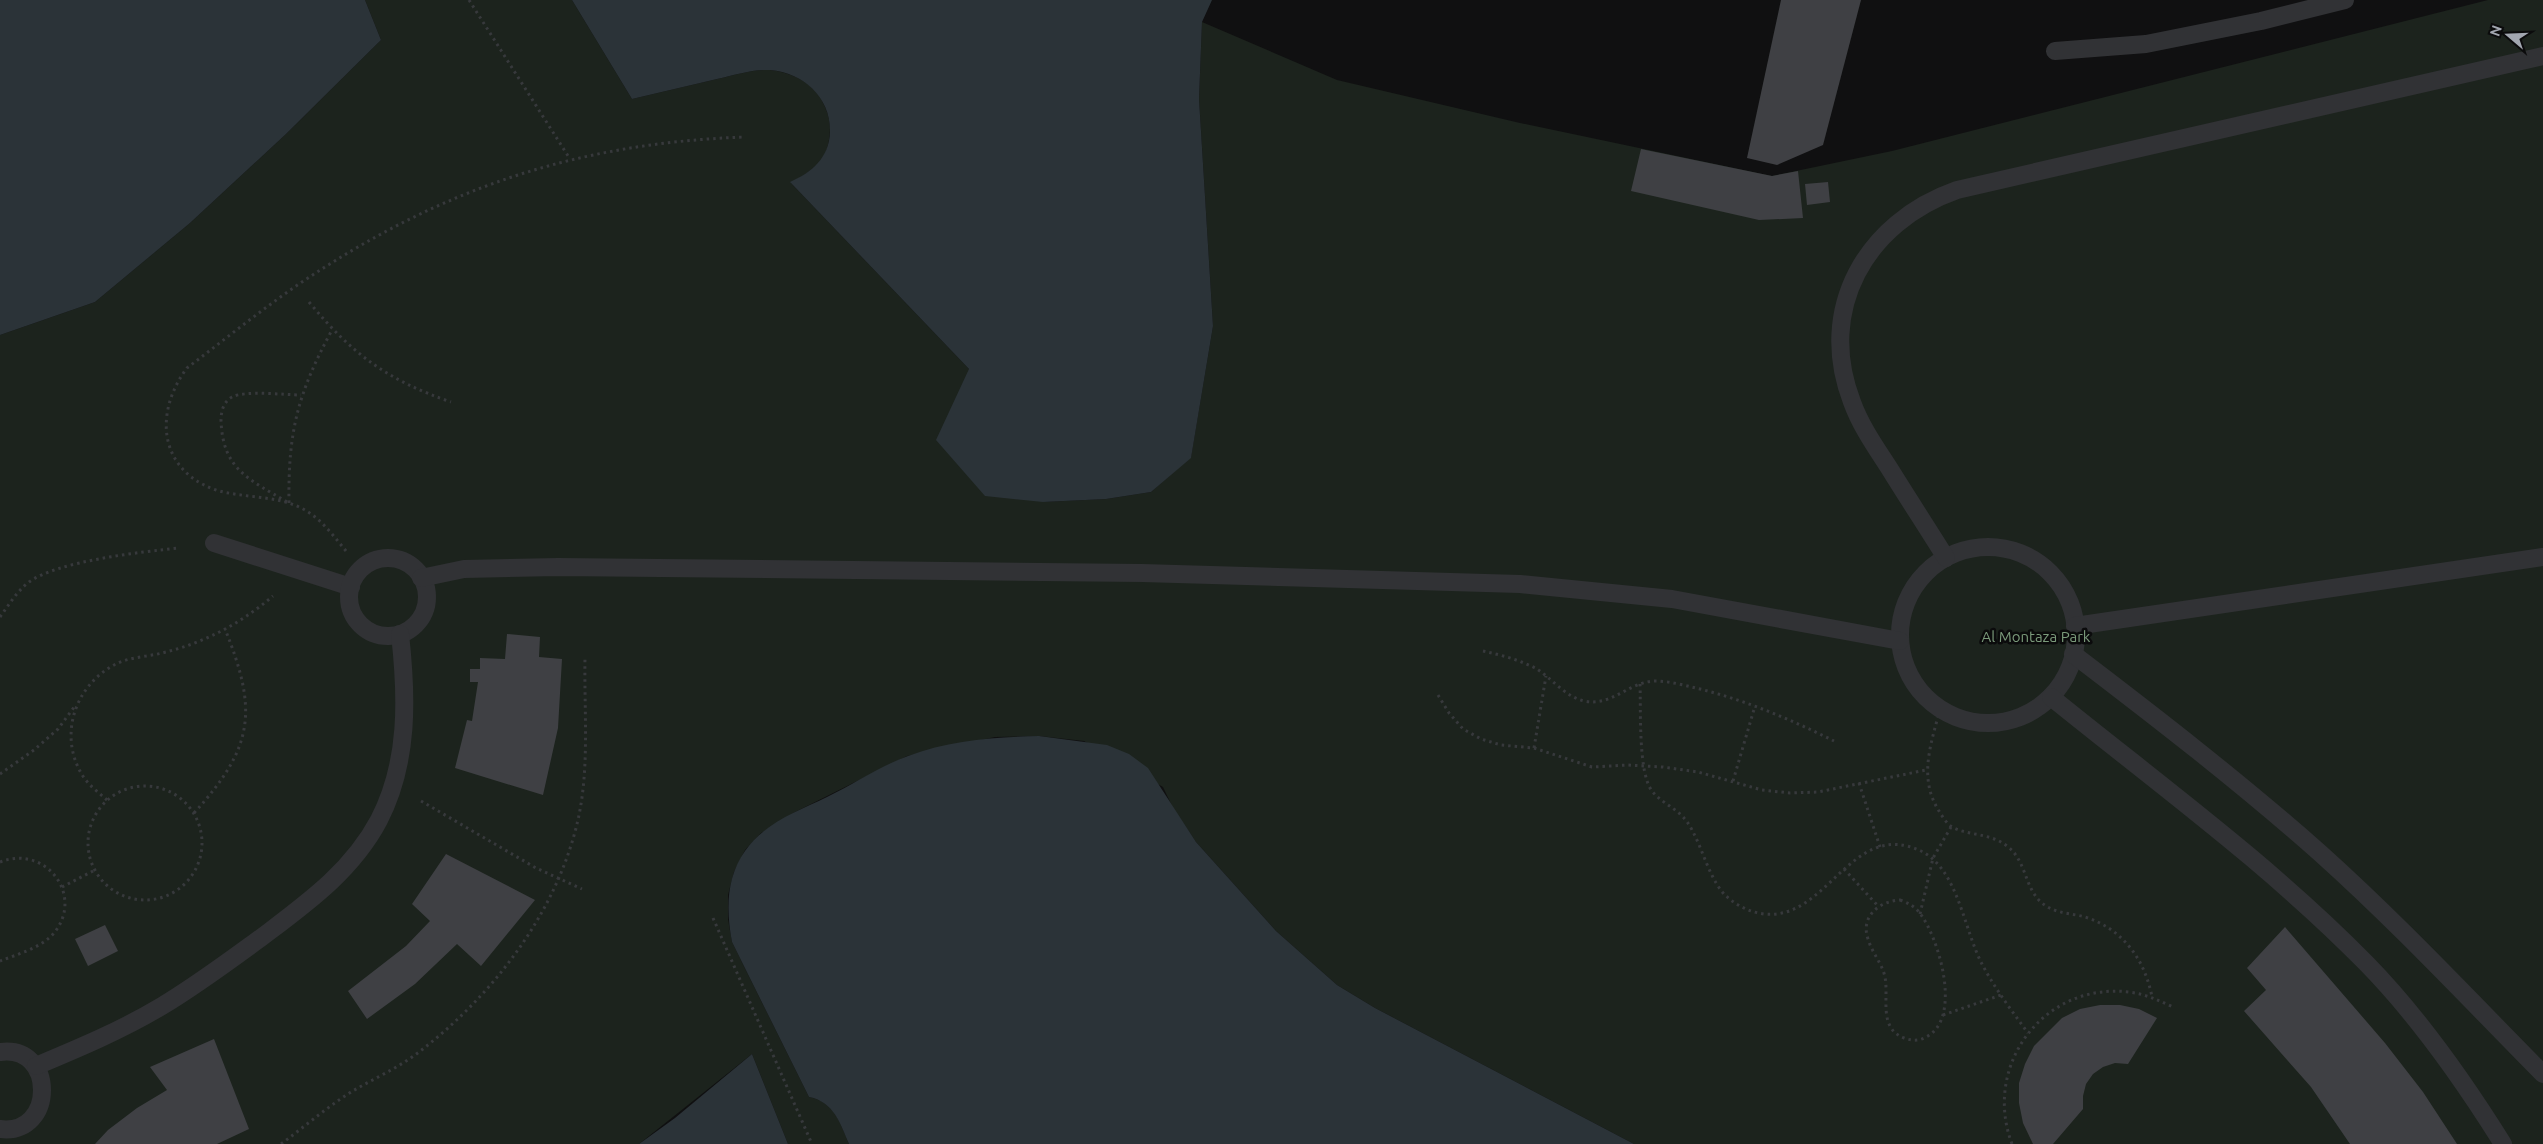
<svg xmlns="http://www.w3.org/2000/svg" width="2543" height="1144" viewBox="0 0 2543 1144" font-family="Ubuntu,sans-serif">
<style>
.green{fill:#1c231d}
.water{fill:#2b3338}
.building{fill:#3f4044}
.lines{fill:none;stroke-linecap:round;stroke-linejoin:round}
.path{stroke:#37393c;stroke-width:3;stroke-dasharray:2.5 4;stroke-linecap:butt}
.service{stroke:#313235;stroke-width:18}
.labels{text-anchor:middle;stroke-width:5;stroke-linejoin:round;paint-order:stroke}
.park-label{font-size:15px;fill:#7b9a7b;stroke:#0b0b0c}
</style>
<rect width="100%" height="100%" fill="#101011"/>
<path class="green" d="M 365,0 L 572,0 L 632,99 C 660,92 689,86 717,79 C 734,75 753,69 770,70 C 789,72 808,80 819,96 C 825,105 830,117 830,128 C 829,162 816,167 791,183 L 969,369 L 1043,502 L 1106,499 L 1151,492 L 1191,457 L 1213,326 L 1199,99 L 1202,22 L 1337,80 L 1520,123 L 1772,176 L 1892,151 L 2488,0 L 2543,0 L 2543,1144 L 1634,1144 L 1375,1008 L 1337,985 L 1276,931 L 1196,842 L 1173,808 L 1163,787 L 1084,741 L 1039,736 L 995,737 L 907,756 L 793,813 L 761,833 L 745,850 L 734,872 L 728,895 L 728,919 L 732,942 L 809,1097 C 834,1102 840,1122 849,1144 L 788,1144 L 752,1054 L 639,1144 L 0,1144 L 0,335 L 95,302 L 190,223 L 286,134 L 381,40 Z"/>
<g class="water">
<polygon points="0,0 365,0 381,40 286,134 190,223 95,302 0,335"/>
<path d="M 572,0 L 1212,0 L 1202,22 L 1199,99 L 1213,326 L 1191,458 L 1151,492 L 1106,499 L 1043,502 L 985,496 L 936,440 L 969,369 L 790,182 C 812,172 829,158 830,132 C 831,98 804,73 770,70 C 753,69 734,75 717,79 C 689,86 660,92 632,99 Z"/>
<path d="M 1039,736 L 1107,745 L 1129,754 L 1148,768 L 1196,842 L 1276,931 L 1337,985 L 1375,1008 L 1634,1144 L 849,1144 C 840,1123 834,1102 809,1097 L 732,942 C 726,910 726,878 745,851 C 764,823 798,811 827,797 C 854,784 880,766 908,756 C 950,740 995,737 1039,736 Z"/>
<polygon points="752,1054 788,1144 639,1144 675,1118"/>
</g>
<g class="building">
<polygon points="1781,0 1861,0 1823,145 1777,165 1747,158"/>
<polygon points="1641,149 1772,176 1798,171 1803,218 1759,220 1631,191"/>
<polygon points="1828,182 1830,202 1807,205 1805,184"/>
<polygon points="507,634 540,637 539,657 562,659 558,728 543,795 455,768 467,720 472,721 478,682 470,682 470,669 480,669 480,658 505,659"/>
<polygon points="446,854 535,900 481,966 457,944 415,984 367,1019 348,991 406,946 430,921 412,904"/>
<polygon points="105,925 118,951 88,966 75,939"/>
<polygon points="2285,927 2385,1043 2423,1092 2457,1144 2350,1144 2311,1087 2244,1011 2266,990 2247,968"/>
<polygon points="2100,1005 2120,1005 2139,1009 2157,1018 2128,1064 2115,1063 2103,1067 2093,1074 2086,1084 2083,1096 2083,1109 2053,1144 2033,1144 2023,1123 2019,1103 2019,1083 2025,1064 2034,1046 2062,1018 2080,1009"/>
<polygon points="214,1039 249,1129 217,1144 95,1144 108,1130 137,1108 167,1090 150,1067"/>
</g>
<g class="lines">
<g class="path">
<polyline points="469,0 570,159"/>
<path d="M 309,302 C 352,354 387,380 451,402"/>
<path d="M 287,502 C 249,479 223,470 221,421 C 221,412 223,402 232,397 C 245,390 285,395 301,395"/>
<path d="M 289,503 C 288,431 298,393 332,330"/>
<path d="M 346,551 C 332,534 319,516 299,507 C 273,495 242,498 216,490 C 158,470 154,412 187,368 C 224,340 261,310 299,284 C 440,189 576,143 745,137"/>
<path d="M 0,617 C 9,605 16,592 29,582 C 58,561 141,552 178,548"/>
<path d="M 1483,651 C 1501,655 1520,660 1537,669 C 1552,679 1566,697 1584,701 C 1612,707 1628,682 1655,681 C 1669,681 1683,685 1696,688 C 1745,700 1790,719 1834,741"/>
<path d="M 1640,684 C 1641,709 1638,773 1652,791 C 1665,807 1681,808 1692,830 C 1703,850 1709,877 1724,894 C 1735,905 1749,912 1764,914 C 1828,921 1851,818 1921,851 C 1958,869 1964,930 1982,964 C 1995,989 2012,1011 2028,1033"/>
<polyline points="1438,695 1449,713 1463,729 1481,739 1501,745 1534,748 1592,767 1628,765 1663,767 1698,772 1762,790 1790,793 1818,792 1926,770"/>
<path d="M 1940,709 C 1931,744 1918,778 1939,811 C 1943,817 1947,825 1954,828 C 1971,836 1990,833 2007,846 C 2027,861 2024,888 2042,903 C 2055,914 2071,913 2085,917 C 2123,929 2145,960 2152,997"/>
<polyline points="1534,748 1546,676"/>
<polyline points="0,774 34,750 58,729 75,706"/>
<polyline points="1733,781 1755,706"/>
<polyline points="1859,783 1880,847"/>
<circle cx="145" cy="843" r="57"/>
<path d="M 107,800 C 98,792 87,784 81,773 C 59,734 75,686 114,665 C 128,657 146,657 162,653 C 204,643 240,624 273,596"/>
<polyline points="421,801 536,868 582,889"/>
<path d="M 194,813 C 254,747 258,711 225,629"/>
<path d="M 0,862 C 45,844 85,895 54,933 C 41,948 18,954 0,961"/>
<polyline points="1844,869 1878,906"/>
<polyline points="62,887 95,870"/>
<path d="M 1900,900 C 1908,903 1914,906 1919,912 C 1939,937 1963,1019 1926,1037 C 1919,1041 1912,1041 1904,1038 C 1878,1028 1889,998 1885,977 C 1882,963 1872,953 1868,939 C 1860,916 1880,901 1900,900 Z"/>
<polyline points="1920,914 1933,858 1951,827"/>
<polyline points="713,918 812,1144"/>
<polyline points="1943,1015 2001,995"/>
<path d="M 281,1144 C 304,1127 326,1108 351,1092 C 373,1079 398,1068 419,1052 C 492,996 555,915 577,824 C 590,771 584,712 585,658"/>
<path d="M 2012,1144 C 1982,1065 2044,982 2129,992 C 2145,994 2158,1000 2173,1007"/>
</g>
<g class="service">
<polyline points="2055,51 2146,44 2261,21 2345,0"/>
<polyline points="214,543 351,587"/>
<circle cx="1988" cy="635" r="88"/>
<path d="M 1946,558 C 1928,529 1909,500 1891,471 C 1877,449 1861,427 1852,402 C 1816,309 1866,222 1957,190 L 2543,56"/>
<circle cx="388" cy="597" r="39"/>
<polyline points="421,578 464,569 558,567 1142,573 1520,584 1672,599 1900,641"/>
<polyline points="2075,626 2543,557"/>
<path d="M 2073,654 C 2157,718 2241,783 2320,853 C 2398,923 2469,999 2543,1074"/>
<path d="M 2051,697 C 2157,783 2270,865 2366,963 C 2419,1017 2463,1080 2503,1144"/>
<path d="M 0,1052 C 56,1044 56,1136 0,1129"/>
<path d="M 36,1066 C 79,1048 122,1030 162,1006 C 197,985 229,961 262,937 C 307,903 352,871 379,820 C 409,762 407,697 400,634"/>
</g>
</g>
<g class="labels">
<g class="park-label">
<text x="2036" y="642">Al Montaza Park</text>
</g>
</g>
<g transform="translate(2508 35) rotate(289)" stroke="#0b0b0c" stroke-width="4" paint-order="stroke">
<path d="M0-4L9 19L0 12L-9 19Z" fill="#a2a7b0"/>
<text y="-8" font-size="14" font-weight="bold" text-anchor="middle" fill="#a2a7b0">N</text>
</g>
</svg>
